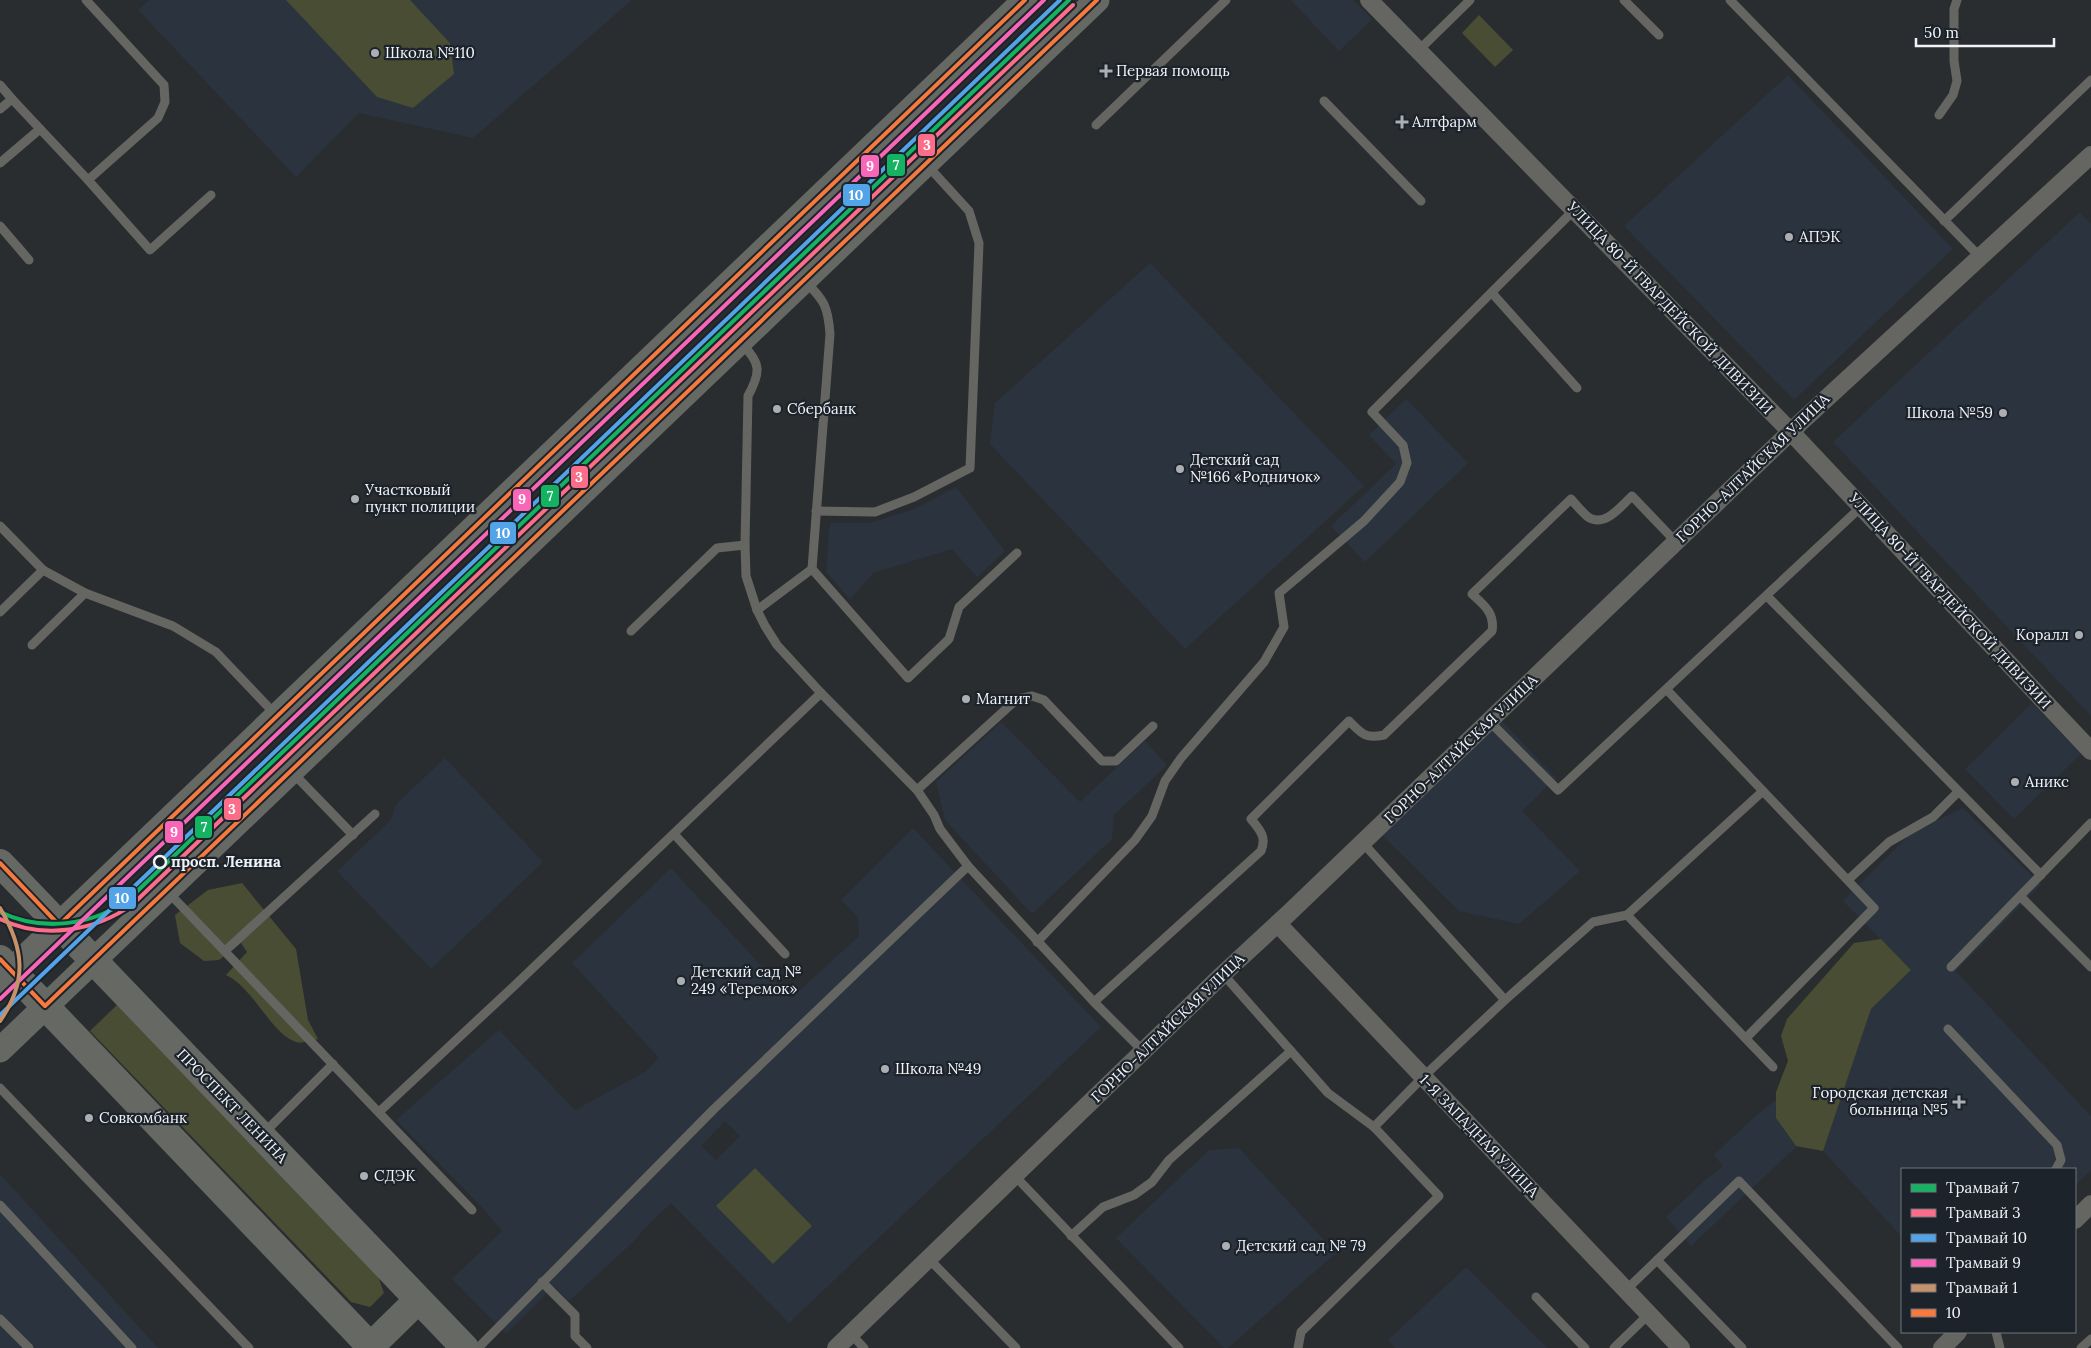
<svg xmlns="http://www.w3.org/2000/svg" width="2091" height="1348" viewBox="0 0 2091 1348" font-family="Lora,serif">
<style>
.built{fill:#2a333e;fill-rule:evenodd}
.green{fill:#494d33}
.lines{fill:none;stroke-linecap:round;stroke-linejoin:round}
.service{stroke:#656661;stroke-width:9}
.minor{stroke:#656661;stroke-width:18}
.secondary{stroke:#666963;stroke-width:25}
.primary{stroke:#666863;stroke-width:28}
.bus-1-casing{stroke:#1d232a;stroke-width:8}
.bus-1{stroke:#f6793e;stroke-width:4}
.tram-1-casing{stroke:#1d232a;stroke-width:8}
.tram-2-casing{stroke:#1d232a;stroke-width:8}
.tram-3-casing{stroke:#1d232a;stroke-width:8}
.tram-4-casing{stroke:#1d232a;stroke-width:8}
.tram-5-casing{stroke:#1d232a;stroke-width:8}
.tram-1{stroke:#13b361;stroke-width:4}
.tram-2{stroke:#fb6d88;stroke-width:4}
.tram-3{stroke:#53a3e8;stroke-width:4}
.tram-4{stroke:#fa66b7;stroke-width:4}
.tram-5{stroke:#c7916a;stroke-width:4}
.poi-dot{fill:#abaeb3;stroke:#1d232a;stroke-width:2}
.stop-dot{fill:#1d232a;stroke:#f0f4f9;stroke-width:2.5}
.labels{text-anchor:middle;stroke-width:4.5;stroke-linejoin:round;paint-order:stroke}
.poi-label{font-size:15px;fill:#f0f4f9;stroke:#1d232a;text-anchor:start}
.street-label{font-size:15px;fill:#f0f4f9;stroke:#1d232a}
.stop-label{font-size:15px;font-weight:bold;fill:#f0f4f9;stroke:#1d232a;text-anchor:start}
.line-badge{stroke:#1d232a;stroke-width:2}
.badge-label{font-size:14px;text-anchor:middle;font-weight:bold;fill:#fff}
</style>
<rect width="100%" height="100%" fill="#2a2d30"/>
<g class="built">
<polygon points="149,0 632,0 473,138 359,113 296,177 138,10"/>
<polygon points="1291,0 1353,0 1372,19 1339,51"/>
<polygon points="1788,75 1953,249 1794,400 1624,226"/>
<polygon points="2080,212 2091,224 2091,716 1833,442"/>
<polygon points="1150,263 1364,486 1185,649 990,444 995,403"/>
<polygon points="1406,399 1468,463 1365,562 1331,526 1396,464 1369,435"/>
<polygon points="956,487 1005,551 977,577 952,549 873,573 850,599 826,572 830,523 870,523 912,510"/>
<polygon points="2032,703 2081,754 2014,819 1965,769"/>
<polygon points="1501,720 1556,778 1522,811 1580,871 1519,924 1459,911 1382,835"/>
<polygon points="1001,722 1080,802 1145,741 1167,765 1114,815 1112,839 1032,914 945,820 936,782"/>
<polygon points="445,758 543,862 431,969 337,871 390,821 397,803"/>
<polygon points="1963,808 2041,885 1956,971 2091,1116 2091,1170 2075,1186 2075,1169 1902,1169 1902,1237 1823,1151 1797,1146 1691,1246 1666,1217 1704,1181 1723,1166 1714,1155 1753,1118 1788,1090 1844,1087 1871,1009 1911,970 1843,901 1912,832"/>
<path d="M 913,828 L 1101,1027 L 789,1323 L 671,1203 L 646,1227 L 633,1242 L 569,1301 L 554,1286 L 506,1334 L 452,1279 L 502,1231 L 477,1202 L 396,1120 L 499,1030 L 575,1110 L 645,1072 L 659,1058 L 572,963 L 671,868 L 791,998 L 859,936 L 858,917 L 841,900 ZM 725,1121 L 740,1136 L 716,1160 L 701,1146 Z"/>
<polygon points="1239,1148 1336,1253 1228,1348 1224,1348 1116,1238 1209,1150"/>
<polygon points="0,1174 38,1216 158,1348 0,1348"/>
<polygon points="1466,1267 1547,1348 1395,1348 1388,1340"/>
</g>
<g class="green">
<polygon points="286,0 410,0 450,43 454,74 413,108 377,97"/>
<polygon points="1479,15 1513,50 1495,67 1462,33"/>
<path d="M 242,883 L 296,949 L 308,1020 L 318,1039 C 312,1040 302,1044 296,1042 C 270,1033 254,988 226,975 L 247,952 L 241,943 L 219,960 L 204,961 L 180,943 L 175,915 L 208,890 Z"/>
<polygon points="1881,939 1911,970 1871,1009 1823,1151 1796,1146 1776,1118 1776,1092 1788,1061 1781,1036 1787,1019 1854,943"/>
<polygon points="118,1004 378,1276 384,1293 370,1307 351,1302 90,1031"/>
<polygon points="755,1168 812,1226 773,1264 716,1206"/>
</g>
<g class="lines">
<g class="service">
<polyline points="1624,0 1659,35"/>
<polyline points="1730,0 1980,257"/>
<polyline points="1419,50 1470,0"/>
<polyline points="0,85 12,99 0,109"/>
<polyline points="12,99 88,180 158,118 165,102 164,85 86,0"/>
<polyline points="1324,101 1421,201"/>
<polyline points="1939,115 1953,95 1957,81 1954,61 1954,9 1957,0"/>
<polyline points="1096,125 1226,0"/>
<polyline points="0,163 40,129"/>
<polyline points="88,180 150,250 211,195"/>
<polyline points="1944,221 2091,80"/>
<polyline points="0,226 29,260"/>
<path d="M 805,281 C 824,300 828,306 830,334 L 812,569"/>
<polyline points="1492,293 1577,388"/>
<path d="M 742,344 C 761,363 761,372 748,396 L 745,545 L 746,576 L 757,610 L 765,626 L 777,645 L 821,693 L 917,790 L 934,815 L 940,829 L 968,866 L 1094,1002 L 1143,1051"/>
<polyline points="816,511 875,512 914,497 970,468 979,243 969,211 927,165"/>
<polyline points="0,526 43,570 85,593 173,626 216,652 275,714"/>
<polyline points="1767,596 2041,875"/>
<polyline points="757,610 812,569 908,678 949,639 959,607 1017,553"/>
<polyline points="0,612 43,570"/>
<polyline points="631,631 717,548 745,545"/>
<polyline points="32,645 85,593"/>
<polyline points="1667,690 1874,908 1746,1038"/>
<polyline points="1489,721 1558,790 1861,507"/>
<polyline points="292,772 353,835"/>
<polyline points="917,790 1017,699 1032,696 1044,700 1102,761 1116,761 1153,726"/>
<polyline points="674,834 785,954"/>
<polyline points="1363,843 1505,1000"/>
<polyline points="1848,880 1889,842 1933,817 1958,792"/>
<polyline points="168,892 472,1210"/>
<polyline points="2021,897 2091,967"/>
<polyline points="1627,915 1773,1067"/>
<polyline points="1037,942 1135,840 1152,816 1165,781 1181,758 1264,662 1284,627 1279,593 1364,521 1400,482 1407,463 1403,445 1372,412 1574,210"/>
<polyline points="225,951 375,814"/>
<polyline points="1951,967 2091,823"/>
<polyline points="1223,974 1328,1093 1374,1127 1439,1196 1301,1332 1298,1348"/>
<path d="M 1094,1002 L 1261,851 C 1267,837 1260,830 1251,819 L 1349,721 C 1362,734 1365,739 1384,735 L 1492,631 C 1495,613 1484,605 1472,594 L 1571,499 C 1576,505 1582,512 1588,517 C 1605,528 1621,506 1632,496 L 1676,542"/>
<polyline points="1948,1029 2057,1145 2061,1160 2056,1169"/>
<polyline points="0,1088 249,1348"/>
<polyline points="379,1112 513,987 821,693"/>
<polyline points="1374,1127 1423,1077 1505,1000 1593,922 1627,915 1763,791"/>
<polyline points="263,1134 333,1064"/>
<polyline points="1015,1176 1179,1348"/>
<polyline points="0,1205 132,1348"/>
<polyline points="1071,1236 1103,1207 1134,1195 1152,1182 1169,1160 1291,1051"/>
<polyline points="929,1259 1016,1348"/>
<polyline points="1657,1260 1742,1348"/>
<polyline points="542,1282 575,1315 575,1336 587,1348"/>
<polyline points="1626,1290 1739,1181 1898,1348"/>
<polyline points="1536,1297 1585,1348"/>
<polyline points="0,1319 29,1348"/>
<polyline points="1996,1332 2000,1348"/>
<polyline points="851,1334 864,1348"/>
<polyline points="478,1348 714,1109 968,866"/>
<polyline points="1614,1348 1649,1314"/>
<polyline points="2081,1348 2091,1339"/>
</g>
<g class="minor">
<polyline points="1369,0 1791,432 2091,751"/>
<polyline points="1278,924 1681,1348"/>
<polyline points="2075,1220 2091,1204"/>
<polyline points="836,1348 1223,974 1289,913 1803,420 2091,155"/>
<polyline points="1942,1348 1958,1332"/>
</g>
<g class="secondary">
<polyline points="0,981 1025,0"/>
<polyline points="0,1050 1097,0"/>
</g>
<g class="primary">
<polyline points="0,863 465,1348"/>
<polyline points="0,959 372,1348"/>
<polyline points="371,1346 418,1300"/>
</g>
<defs>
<g id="bus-1">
<polyline points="0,863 59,925 1025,0"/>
<polyline points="0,959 45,1006 1097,0"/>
</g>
</defs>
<use href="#bus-1" class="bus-1-casing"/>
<use href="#bus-1" class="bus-1"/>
<defs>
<path id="tram-1" d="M 0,912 C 42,932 92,926 129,899 L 1069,0"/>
<path id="tram-2" d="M 0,919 C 43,940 96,931 133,904 L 1073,5"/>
<polyline id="tram-3" points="0,1015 1060,0"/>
<polyline id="tram-4" points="0,999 1044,0"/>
<path id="tram-5" d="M 0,908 C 24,948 28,981 0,1021"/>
</defs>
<use href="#tram-1" class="tram-1-casing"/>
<use href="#tram-2" class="tram-2-casing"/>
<use href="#tram-3" class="tram-3-casing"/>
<use href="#tram-4" class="tram-4-casing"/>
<use href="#tram-5" class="tram-5-casing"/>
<use href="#tram-1" class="tram-1"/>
<use href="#tram-2" class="tram-2"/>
<use href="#tram-3" class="tram-3"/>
<use href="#tram-4" class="tram-4"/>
<use href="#tram-5" class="tram-5"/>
</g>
<g class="poi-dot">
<circle cx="375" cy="53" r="5"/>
<path d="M1103.5 63.5h5v5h5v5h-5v5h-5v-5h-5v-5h5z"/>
<path d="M1399.5 114.5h5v5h5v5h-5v5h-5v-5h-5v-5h5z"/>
<circle cx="1789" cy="237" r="5"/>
<circle cx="777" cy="409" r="5"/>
<circle cx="2003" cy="413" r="5"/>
<circle cx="1180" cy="469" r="5"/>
<circle cx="355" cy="499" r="5"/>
<circle cx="2079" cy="635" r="5"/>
<circle cx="966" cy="699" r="5"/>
<circle cx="2015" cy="782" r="5"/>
<circle cx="681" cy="981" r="5"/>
<circle cx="885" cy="1069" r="5"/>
<path d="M1956.5 1094.5h5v5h5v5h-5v5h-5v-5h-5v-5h5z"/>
<circle cx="89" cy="1118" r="5"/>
<circle cx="364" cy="1176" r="5"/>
<circle cx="1226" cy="1246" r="5"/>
</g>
<circle class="stop-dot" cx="160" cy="862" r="6"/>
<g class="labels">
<g class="poi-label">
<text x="385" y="58">Школа №110</text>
<text x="1116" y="76">Первая помощь</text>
<text x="1412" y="127">Алтфарм</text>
<text x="1799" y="242">АПЭК</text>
<text x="787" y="414">Сбербанк</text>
<text x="1993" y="418" text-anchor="end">Школа №59</text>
<text x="1190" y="465">Детский сад<tspan x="1190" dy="17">№166 «Родничок»</tspan></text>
<text x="365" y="495">Участковый<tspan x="365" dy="17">пункт полиции</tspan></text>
<text x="2069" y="640" text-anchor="end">Коралл</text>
<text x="976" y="704">Магнит</text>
<text x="2025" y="787">Аникс</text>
<text x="691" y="977">Детский сад №<tspan x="691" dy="17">249 «Теремок»</tspan></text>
<text x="895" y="1074">Школа №49</text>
<text x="1948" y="1098" text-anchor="end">Городская детская<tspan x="1948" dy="17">больница №5</tspan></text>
<text x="99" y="1123">Совкомбанк</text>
<text x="374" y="1181">СДЭК</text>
<text x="1236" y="1251">Детский сад № 79</text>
</g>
<g class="street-label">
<text transform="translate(1670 308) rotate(46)" y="5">УЛИЦА 80-Й ГВАРДЕЙСКОЙ ДИВИЗИИ</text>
<text transform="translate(1753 468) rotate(-44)" y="5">ГОРНО-АЛТАЙСКАЯ УЛИЦА</text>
<text transform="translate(1950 601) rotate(47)" y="5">УЛИЦА 80-Й ГВАРДЕЙСКОЙ ДИВИЗИИ</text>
<text transform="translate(1461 749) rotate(-44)" y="5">ГОРНО-АЛТАЙСКАЯ УЛИЦА</text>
<text transform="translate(1168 1028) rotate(-44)" y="5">ГОРНО-АЛТАЙСКАЯ УЛИЦА</text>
<text transform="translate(232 1106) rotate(46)" y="5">ПРОСПЕКТ ЛЕНИНА</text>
<text transform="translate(1479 1136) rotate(46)" y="5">1-Я ЗАПАДНАЯ УЛИЦА</text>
</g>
<g class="stop-label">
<text x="171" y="867">просп. Ленина</text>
</g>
</g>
<g class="line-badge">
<rect x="917" y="133" width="19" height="24" rx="5" fill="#fb6d88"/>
<rect x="886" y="153" width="20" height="24" rx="5" fill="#13b361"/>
<rect x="860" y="154" width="20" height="24" rx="5" fill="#fa66b7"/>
<rect x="842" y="183" width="29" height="24" rx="5" fill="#53a3e8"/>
<rect x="570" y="465" width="19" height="24" rx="5" fill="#fb6d88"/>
<rect x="540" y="484" width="20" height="24" rx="5" fill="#13b361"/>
<rect x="512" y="488" width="20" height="24" rx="5" fill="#fa66b7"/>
<rect x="489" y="521" width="28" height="24" rx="5" fill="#53a3e8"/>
<rect x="223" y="797" width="19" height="24" rx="5" fill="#fb6d88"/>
<rect x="194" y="815" width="19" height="24" rx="5" fill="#13b361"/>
<rect x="164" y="820" width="20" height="24" rx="5" fill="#fa66b7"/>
<rect x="108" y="886" width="29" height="24" rx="5" fill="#53a3e8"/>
</g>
<g class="badge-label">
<text x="927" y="150">3</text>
<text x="896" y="170">7</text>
<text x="870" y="171">9</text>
<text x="856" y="200">10</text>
<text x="579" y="482">3</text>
<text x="550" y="501">7</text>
<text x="522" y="504">9</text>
<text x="503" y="538">10</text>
<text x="232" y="814">3</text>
<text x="204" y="832">7</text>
<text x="174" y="837">9</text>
<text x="122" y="903">10</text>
</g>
<rect x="1901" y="1168" width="175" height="165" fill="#1d232a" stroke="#71777d"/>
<rect x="1911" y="1184" width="25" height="8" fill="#13b361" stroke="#71777d"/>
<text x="1946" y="1193" font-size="15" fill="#f0f4f9">Трамвай 7</text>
<rect x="1911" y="1209" width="25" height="8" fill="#fb6d88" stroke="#71777d"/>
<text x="1946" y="1218" font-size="15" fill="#f0f4f9">Трамвай 3</text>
<rect x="1911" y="1234" width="25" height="8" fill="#53a3e8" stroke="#71777d"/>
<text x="1946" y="1243" font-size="15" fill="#f0f4f9">Трамвай 10</text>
<rect x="1911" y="1259" width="25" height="8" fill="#fa66b7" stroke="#71777d"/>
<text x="1946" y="1268" font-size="15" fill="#f0f4f9">Трамвай 9</text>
<rect x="1911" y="1284" width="25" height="8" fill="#c7916a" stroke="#71777d"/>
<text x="1946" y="1293" font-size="15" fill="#f0f4f9">Трамвай 1</text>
<rect x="1911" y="1309" width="25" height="8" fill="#f6793e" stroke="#71777d"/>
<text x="1946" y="1318" font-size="15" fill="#f0f4f9">10</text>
<path d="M1916 38v8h138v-8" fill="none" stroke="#f0f4f9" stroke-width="2.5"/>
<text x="1924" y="38" font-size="15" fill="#f0f4f9" stroke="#1d232a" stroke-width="4" paint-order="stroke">50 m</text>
</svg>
